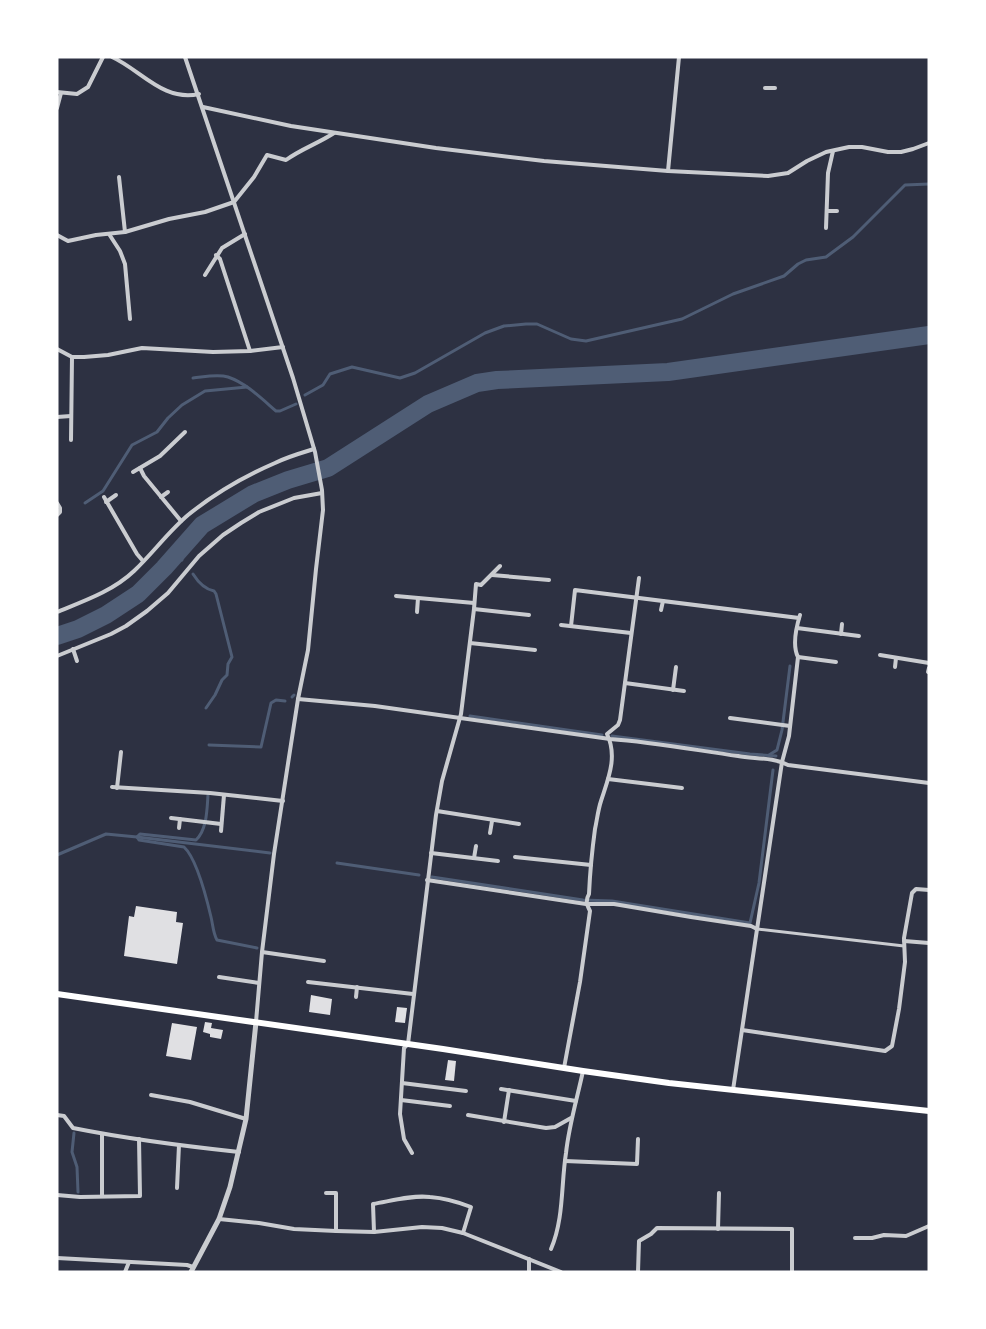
<svg xmlns="http://www.w3.org/2000/svg" width="986" height="1329" viewBox="0 0 986 1329" font-family="Jost,sans-serif">
<style>
.lines{fill:none;stroke-linecap:round;stroke-linejoin:round}
.stream{stroke:#4f5d75;stroke-width:3}
.river{stroke:#4f5d75;stroke-width:18}
.building{fill:#e0e0e3}
.pedestrian{stroke:#caccd0;stroke-width:3}
.minor{stroke:#caccd0;stroke-width:4}
.tertiary{stroke:#caccd0;stroke-width:5}
.secondary{stroke:#fff;stroke-width:6}
</style>
<rect width="100%" height="100%" fill="#2d3142"/>
<g class="lines">
<g class="stream">
<path d="M 193,378 C 204,377 217,374 228,377 C 246,383 262,399 276,411 L 280,411 L 296,404"/>
<polyline points="305,395 323,385 330,374 352,367 400,378 415,373 485,333 504,326 526,324 537,324 571,339 586,341 682,319 733,294 784,276 798,264 806,260 826,257 853,237 905,185 929,184"/>
<polyline points="85,503 103,491 132,445 157,432 168,418 182,405 205,391 247,387"/>
<polyline points="176,553 182,560"/>
<path d="M 193,574 C 198,582 204,589 214,591 L 216,594 L 232,657 L 228,664 L 227,675 L 222,680 L 215,695 L 206,708"/>
<polyline points="292,697 294,695"/>
<polyline points="470,716 602,735"/>
<polyline points="612,736 750,754 776,756"/>
<polyline points="209,745 261,747 271,703 276,700 285,701"/>
<polyline points="769,755 777,750 782,730 790,666"/>
<path d="M 137,837 L 139,840 L 184,847 C 197,859 207,900 211,917 C 213,925 213,933 217,940 L 257,948"/>
<path d="M 137,837 L 140,834 L 196,840 C 207,830 207,809 208,795"/>
<polyline points="57,855 106,834 137,837 270,853"/>
<polyline points="337,863 419,875"/>
<polyline points="432,877 583,900 612,901 750,923 759,883 773,770"/>
<polyline points="74,1133 72,1152 77,1167 78,1192"/>
</g>
<polyline class="river" points="57,636 78,629 106,615 138,594 164,568 202,525 253,494 288,480 328,468 428,404 477,383 497,380 668,372 929,335"/>
</g>
<g class="building">
<polygon points="136,906 177,912 176,922 183,923 177,964 124,956 129,916 134,917"/>
<polygon points="311,995 332,999 330,1015 309,1012"/>
<polygon points="397,1007 407,1008 405,1023 395,1022"/>
<polygon points="205,1022 212,1023 211,1028 223,1030 221,1039 210,1037 210,1034 203,1032"/>
<polygon points="172,1023 197,1027 191,1060 166,1056"/>
<polygon points="448,1060 456,1061 454,1081 445,1080"/>
</g>
<g class="lines">
<polyline class="pedestrian" points="757,929 904,946"/>
<g class="minor">
<path d="M 112,57 C 141,70 163,102 199,94"/>
<polyline points="185,57 293,378 315,452 322,490 323,510 316,569 308,650 298,699 274,854 262,952 256,1022"/>
<polyline points="765,88 775,88"/>
<polyline points="57,92 77,94 88,87 103,57"/>
<polyline points="203,107 291,126 436,148 544,161 668,171 768,176 788,173 807,161 826,152 849,147 862,147 888,152 901,152 913,149 929,143"/>
<polyline points="57,108 61,93"/>
<polyline points="668,171 679,57"/>
<polyline points="119,177 125,232"/>
<polyline points="827,211 837,211"/>
<polyline points="826,228 828,173 833,151"/>
<polyline points="109,234 120,251 125,264 130,319"/>
<path d="M 57,235 L 68,241 L 96,235 L 125,232 L 169,219 L 205,212 L 234,202 L 254,177 L 267,155 L 286,160 C 301,149 319,143 334,133"/>
<polyline points="216,255 220,259 250,351"/>
<polyline points="205,275 222,248 245,234"/>
<polyline points="57,349 72,357 84,357 108,355 142,348 213,352 250,351 283,347"/>
<polyline points="57,417 71,416"/>
<polyline points="71,440 72,357"/>
<polyline points="140,468 144,476 181,521"/>
<polyline points="133,472 160,456 185,432"/>
<polyline points="104,497 137,554 143,561"/>
<polyline points="161,497 168,492"/>
<polyline points="106,502 116,495"/>
<polyline points="57,503 60,508 60,512 57,515"/>
<polyline points="492,575 549,580"/>
<polyline points="396,596 474,603"/>
<polyline points="474,609 529,615"/>
<polyline points="661,610 663,601"/>
<path d="M 57,612 C 84,601 113,591 134,571 C 153,553 168,532 188,515 C 214,494 245,476 275,463 C 287,457 301,453 314,449"/>
<polyline points="417,612 418,598"/>
<polyline points="561,625 631,633"/>
<polyline points="571,626 575,590 799,618"/>
<polyline points="797,628 859,636"/>
<polyline points="841,634 842,624"/>
<polyline points="470,643 535,650"/>
<polyline points="73,649 77,661"/>
<polyline points="880,655 929,663"/>
<polyline points="57,656 111,634 126,626 147,611 168,593 199,556 223,535 241,523 259,512 294,498 322,493"/>
<polyline points="798,657 836,662"/>
<polyline points="895,667 896,658"/>
<polyline points="928,672 929,668"/>
<polyline points="625,683 684,691"/>
<polyline points="673,690 676,667"/>
<path d="M 298,699 L 375,706 L 610,739 C 653,742 695,750 738,756 C 754,759 773,757 788,765 L 929,783"/>
<polyline points="730,718 790,726"/>
<polyline points="608,779 682,788"/>
<polyline points="112,787 210,793 283,801"/>
<polyline points="117,788 121,752"/>
<polyline points="437,811 519,824"/>
<polyline points="171,818 221,824"/>
<polyline points="179,828 180,819"/>
<polyline points="221,831 224,795"/>
<polyline points="490,833 492,821"/>
<polyline points="431,853 498,861"/>
<polyline points="515,857 591,865"/>
<polyline points="474,858 476,846"/>
<polyline points="427,880 586,904 614,904 691,917 751,926 757,929"/>
<polyline points="904,941 929,943"/>
<polyline points="262,952 324,961"/>
<polyline points="219,977 259,983"/>
<polyline points="308,982 413,994"/>
<polyline points="356,997 357,987"/>
<polyline points="742,1030 885,1051 892,1046 899,1009 905,962 904,938 912,893 916,889 929,890"/>
<path d="M 564,1068 L 580,982 L 590,911 C 587,905 585,901 589,894 C 590,872 592,851 595,829 C 597,820 598,810 601,801 C 608,779 618,757 607,734 L 618,725 L 620,720 L 639,578"/>
<polyline points="402,1083 466,1091"/>
<polyline points="501,1089 576,1101"/>
<path d="M 733,1090 L 782,762 L 789,736 L 798,657 C 792,645 796,628 800,615"/>
<polyline points="151,1095 190,1102 246,1119"/>
<polyline points="401,1100 450,1106"/>
<path d="M 57,1115 L 64,1116 L 73,1128 C 128,1139 183,1146 239,1152"/>
<polyline points="468,1115 546,1128 555,1127 571,1118"/>
<polyline points="504,1122 509,1090"/>
<polyline points="102,1134 102,1196"/>
<polyline points="412,1153 404,1139 400,1114 404,1048 408,1044 436,815 442,781 461,714 474,609 476,584 481,585 500,566"/>
<polyline points="565,1161 637,1164 638,1139"/>
<polyline points="177,1188 179,1145"/>
<polyline points="326,1193 336,1193 336,1231"/>
<polyline points="57,1195 80,1197 140,1196 139,1139"/>
<polyline points="219,1219 259,1223 294,1229 336,1231 374,1232 422,1227 442,1228 463,1233 561,1272"/>
<polyline points="718,1229 719,1193"/>
<path d="M 374,1232 L 373,1204 C 391,1201 411,1195 430,1197 C 444,1198 458,1202 471,1207 L 463,1233"/>
<polyline points="855,1238 872,1238 884,1235 906,1236 929,1226"/>
<path d="M 551,1249 C 564,1219 561,1184 566,1153 C 569,1125 577,1099 583,1071"/>
<polyline points="57,1258 187,1265 193,1267"/>
<polyline points="125,1272 129,1262"/>
<polyline points="529,1272 529,1259"/>
<polyline points="638,1272 639,1241 651,1234 657,1228 792,1229 792,1272"/>
</g>
<polyline class="tertiary" points="191,1272 219,1219 230,1187 246,1119 256,1022"/>
<polyline class="secondary" points="57,994 443,1049 583,1071 669,1083 929,1111"/>
</g>
<rect width="986" height="1329" fill="none" stroke="#ffffff" stroke-width="117"/>
</svg>
